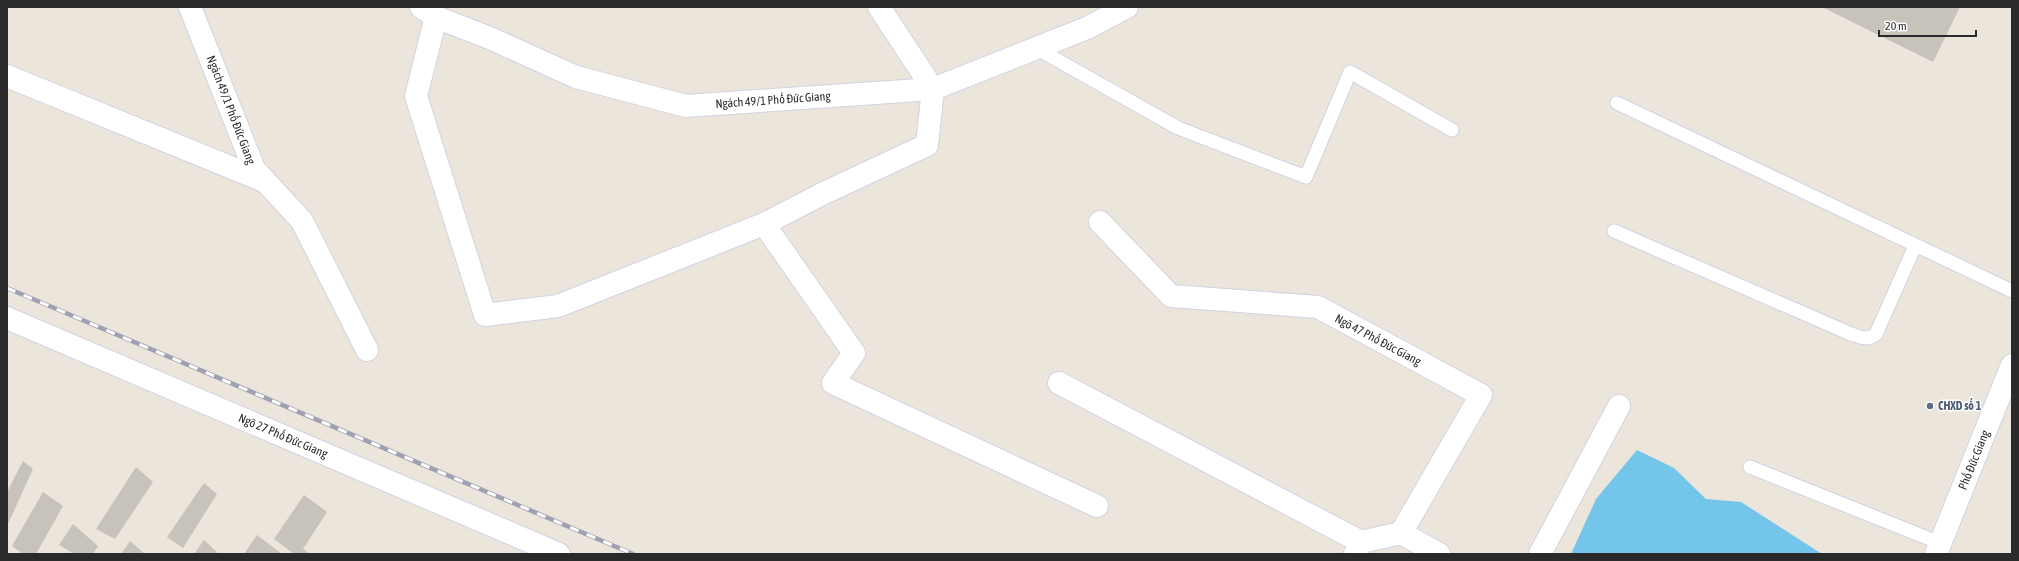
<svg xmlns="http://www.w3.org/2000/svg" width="2019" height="561" viewBox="0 0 2019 561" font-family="'Asap Condensed',sans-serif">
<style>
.water{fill:#73c5ea}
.building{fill:#c7c3bb}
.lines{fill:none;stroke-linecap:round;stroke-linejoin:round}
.lane-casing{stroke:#d1d4e2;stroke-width:15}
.street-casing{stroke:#d1d4e2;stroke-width:24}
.secondary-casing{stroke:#d1d4e2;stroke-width:24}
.lane{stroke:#fff;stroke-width:13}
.street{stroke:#fff;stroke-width:22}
.secondary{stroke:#fff;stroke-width:22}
.rail-casing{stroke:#9fa1b3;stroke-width:4.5}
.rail{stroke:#fff;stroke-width:3;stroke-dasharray:9;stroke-linecap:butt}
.service-dot{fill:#5c6f8a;stroke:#fff;stroke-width:1.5}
.labels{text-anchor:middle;stroke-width:3;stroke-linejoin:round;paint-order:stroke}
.street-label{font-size:12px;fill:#2a2a2a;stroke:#fff}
.service-label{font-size:12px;font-weight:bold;fill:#4e5e75;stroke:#fff;text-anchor:start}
</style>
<rect width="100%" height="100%" fill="#ebe5dc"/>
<polygon class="water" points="1637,450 1674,468 1706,499 1741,502 1822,554 1571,554 1596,499"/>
<g class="building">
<polygon points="1822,7 1960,7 1933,62"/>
<polygon points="23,461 33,469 7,526 7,492"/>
<polygon points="136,467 153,482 115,539 96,529"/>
<polygon points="204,483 217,494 183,548 167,537"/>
<polygon points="43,492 63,506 36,554 23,554 12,546"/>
<polygon points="304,495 327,512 303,549 310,554 294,554 274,539"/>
<polygon points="73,524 98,546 93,554 74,554 59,545"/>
<polygon points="257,535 282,554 244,554"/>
<polygon points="204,540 217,552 216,554 194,554"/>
<polygon points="130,541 145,554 121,554"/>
</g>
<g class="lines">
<defs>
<g id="lane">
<polyline points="1036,48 1178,128 1306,177 1350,72 1452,130"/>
<polyline points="1617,103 2012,291"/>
<path d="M 1614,231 L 1851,334 C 1860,337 1867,341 1876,334 L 1915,246"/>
<polyline points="1750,467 1940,543"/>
</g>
<g id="street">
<polyline points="190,7 254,169 302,221 367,350"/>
<polyline points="436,17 416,96 485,315 558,306 764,224 824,193 927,145 933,89 879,7"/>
<polyline points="7,76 264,181"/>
<polyline points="1100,222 1171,296 1318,307 1481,395 1401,533 1439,554"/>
<polyline points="764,224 854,353 833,383 1097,506"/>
<polyline points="7,318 559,554"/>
<polyline points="1059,383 1361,542"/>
<polyline points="1355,554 1361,542 1401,533"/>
<polyline points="1540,554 1619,406"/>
</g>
<g id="secondary">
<polyline points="421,7 436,17 492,39 576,77 686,106 933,89 1087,28 1127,7"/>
<polyline points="1936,554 2012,365"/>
</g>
</defs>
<use href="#lane" class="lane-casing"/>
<use href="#street" class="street-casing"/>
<use href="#secondary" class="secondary-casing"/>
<use href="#lane" class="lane"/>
<use href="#street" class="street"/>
<use href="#secondary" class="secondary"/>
<defs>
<polyline id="rail" points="7,288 633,554"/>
</defs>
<use href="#rail" class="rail-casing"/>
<use href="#rail" class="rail"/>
</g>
<circle class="service-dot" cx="1930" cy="406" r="4"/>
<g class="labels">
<g class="street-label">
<text transform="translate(773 100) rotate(-4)" y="4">Ngách 49/1 Phố Đức Giang</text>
<text transform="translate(231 110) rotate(69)" y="4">Ngách 49/1 Phố Đức Giang</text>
<text transform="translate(1378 340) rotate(28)" y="4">Ngõ 47 Phố Đức Giang</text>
<text transform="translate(283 436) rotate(23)" y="4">Ngõ 27 Phố Đức Giang</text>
<text transform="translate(1974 460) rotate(-68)" y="4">Phố Đức Giang</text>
</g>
<g class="service-label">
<text x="1938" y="410">CHXD số 1</text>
</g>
</g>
<rect width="2019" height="561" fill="none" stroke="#2a2a2a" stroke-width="16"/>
<path d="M1879 30v6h97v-6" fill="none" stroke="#2a2a2a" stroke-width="2"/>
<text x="1885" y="30" font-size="12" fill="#2a2a2a" stroke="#ffffff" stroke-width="3" paint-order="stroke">20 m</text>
</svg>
